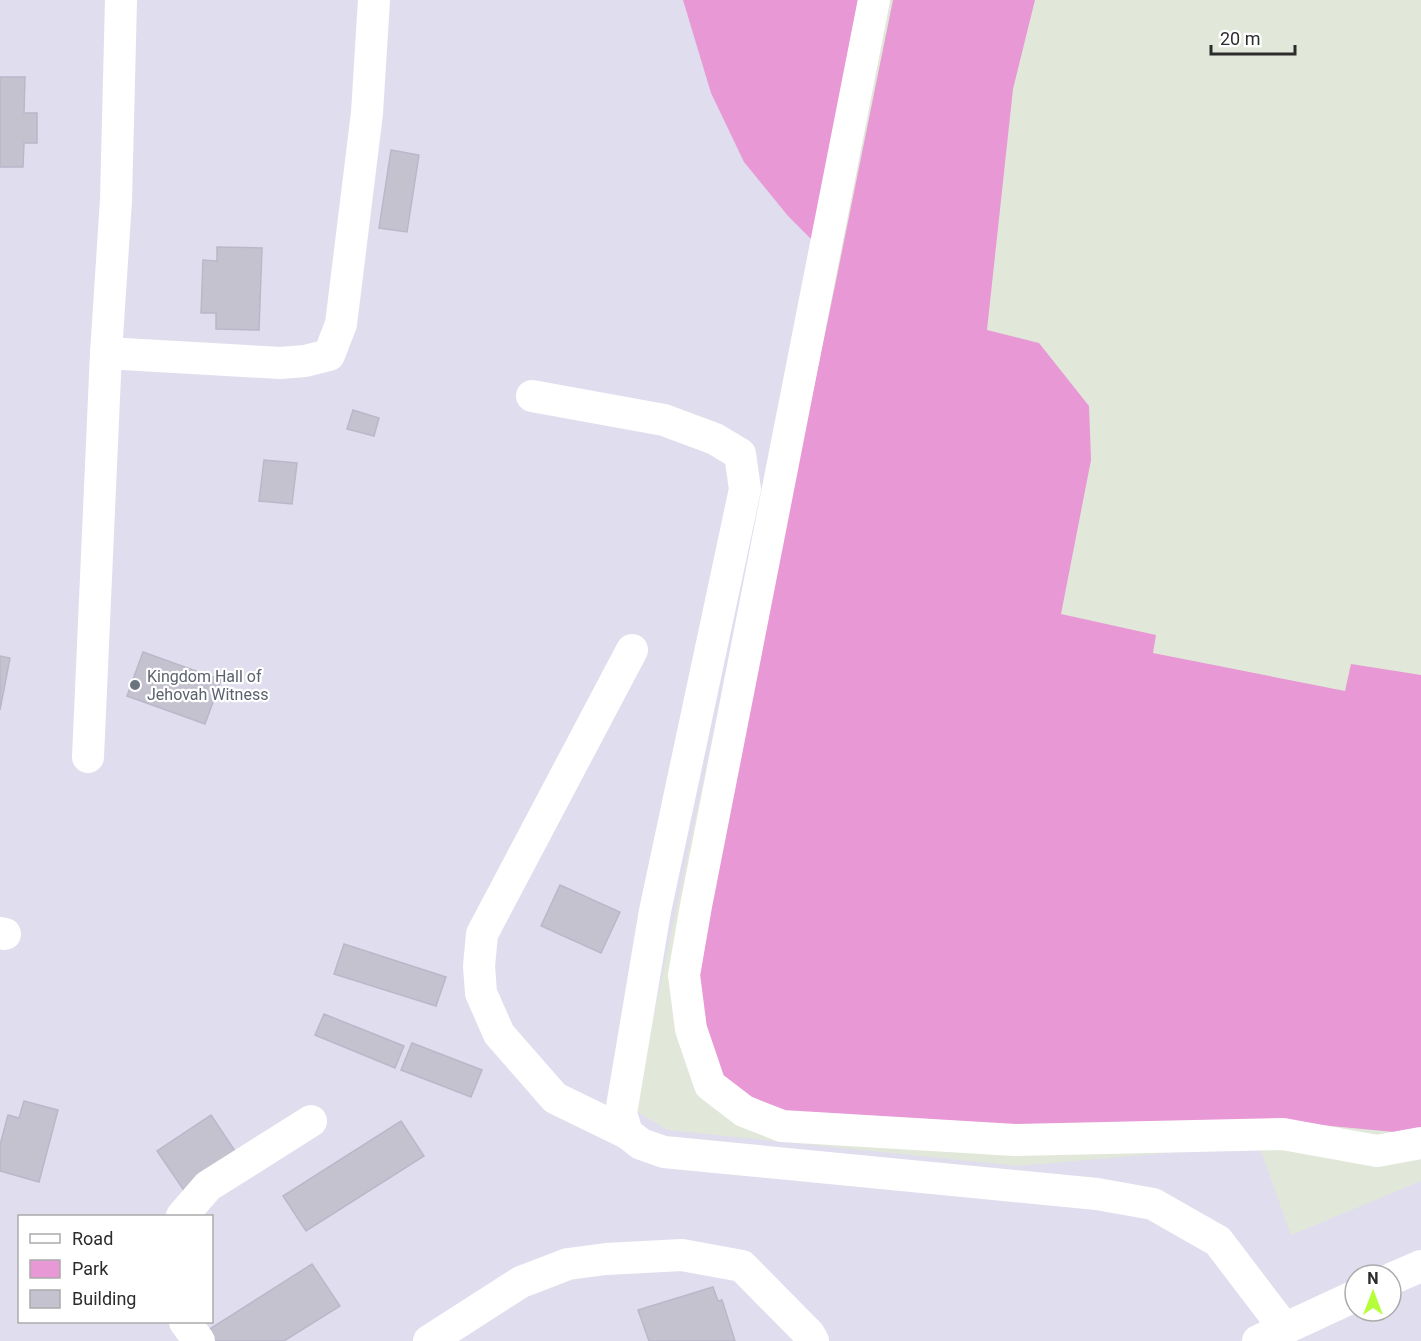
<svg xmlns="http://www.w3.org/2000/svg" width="1421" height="1341" viewBox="0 0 1421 1341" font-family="Roboto,sans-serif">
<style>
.airport{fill:#e1e7d9}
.green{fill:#e798d5}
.building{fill:#c5c2d0;stroke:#bbb7ca;stroke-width:1.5}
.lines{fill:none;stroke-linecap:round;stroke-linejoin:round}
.minor{stroke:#fff;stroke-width:32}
.worship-dot{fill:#6b7280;stroke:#fff;stroke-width:2}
.labels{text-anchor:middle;stroke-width:4.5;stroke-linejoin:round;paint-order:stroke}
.worship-label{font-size:16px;fill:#5b616d;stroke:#fff;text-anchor:start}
</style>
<rect width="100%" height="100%" fill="#e0deee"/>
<polygon class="airport" points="859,0 1421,0 1421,1181 1291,1235 1259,1145 1018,1166 668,1130 634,1110 745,584"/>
<g class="green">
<polygon points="683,0 859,0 812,240 788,216 744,162 711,93"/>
<polygon points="893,0 1035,0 1013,89 987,330 1039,343 1089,406 1091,460 1061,614 1156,635 1153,653 1345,691 1351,664 1421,675 1421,1132 1416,1134 1266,1120 990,1133 792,1119 727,1085 699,1037 692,983 702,924 836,281"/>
</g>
<g class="building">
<polygon points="0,77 25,77 24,113 37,113 37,143 24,143 23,167 0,167"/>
<polygon points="391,150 419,155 407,232 379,228"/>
<polygon points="217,247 262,248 259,330 216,329 216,313 201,313 203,260 217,261"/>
<polygon points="353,410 379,418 374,436 347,429"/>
<polygon points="264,460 297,463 292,504 259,501"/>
<polygon points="143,652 221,680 205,724 127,696"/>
<polygon points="0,656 10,658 0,710"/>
<polygon points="560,885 620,912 601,953 541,926"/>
<polygon points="344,944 446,977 436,1006 334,974"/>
<polygon points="324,1014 404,1046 395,1068 315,1035"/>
<polygon points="412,1043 482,1070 471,1097 401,1070"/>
<polygon points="24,1101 58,1110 39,1182 0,1171 0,1145 8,1115 19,1118"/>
<polygon points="211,1115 239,1157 185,1192 157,1151"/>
<polygon points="401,1121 424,1156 306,1231 283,1196"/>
<polygon points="312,1264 340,1306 284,1341 211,1341 205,1332"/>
<polygon points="713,1287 718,1301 722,1300 735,1341 649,1341 638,1310"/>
</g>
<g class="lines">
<g class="minor">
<polyline points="874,0 696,906 684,975 691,1029 710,1085 744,1111 782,1126 1015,1140 1283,1134 1377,1151 1421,1143"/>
<polyline points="106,353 280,363 305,361 329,355 341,324 367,113 374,0"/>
<polyline points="532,396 664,420 715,439 740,454 745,489 655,911 621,1113 627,1133 641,1144 664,1152 1097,1194 1153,1204 1218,1241 1285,1329"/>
<polyline points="88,757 106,353 116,200 121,0"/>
<polyline points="0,933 5,934"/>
<polyline points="627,1133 555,1098 499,1034 481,993 479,966 482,934 632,650"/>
<polyline points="182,1216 208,1186 311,1121"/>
<polyline points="1391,1279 1421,1266"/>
<polyline points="185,1322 199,1341"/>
<polyline points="429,1341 521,1282 568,1264 606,1259 682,1255 742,1266 809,1334 813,1341"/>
<polyline points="1258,1341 1355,1296"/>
</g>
</g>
<circle class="worship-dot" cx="135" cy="685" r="6"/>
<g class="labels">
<g class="worship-label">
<text x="147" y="682">Kingdom Hall of<tspan x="147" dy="18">Jehovah Witness</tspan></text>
</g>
</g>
<rect x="18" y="1215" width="195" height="108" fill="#ffffff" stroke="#ababab" stroke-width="1.5"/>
<rect x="30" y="1234" width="30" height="9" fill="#ffffff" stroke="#ababab" stroke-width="1.5"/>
<text x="72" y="1245" font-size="18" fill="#2c2c2c">Road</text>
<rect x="30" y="1260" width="30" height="18" fill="#e798d5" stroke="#ababab" stroke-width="1.5"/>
<text x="72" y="1275" font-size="18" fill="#2c2c2c">Park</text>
<rect x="30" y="1290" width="30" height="18" fill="#c5c2d0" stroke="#ababab" stroke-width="1.5"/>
<text x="72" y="1305" font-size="18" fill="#2c2c2c">Building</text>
<g transform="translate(1373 1293)"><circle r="28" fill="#ffffff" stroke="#ababab" stroke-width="1.5"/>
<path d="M0-4.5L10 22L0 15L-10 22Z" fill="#b5ff3a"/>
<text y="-9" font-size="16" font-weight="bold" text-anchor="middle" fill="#2c2c2c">N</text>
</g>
<path d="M1211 45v9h84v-9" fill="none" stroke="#2c2c2c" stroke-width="3"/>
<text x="1220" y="45" font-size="18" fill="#2c2c2c" stroke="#ffffff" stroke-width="4.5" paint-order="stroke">20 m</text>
</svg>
